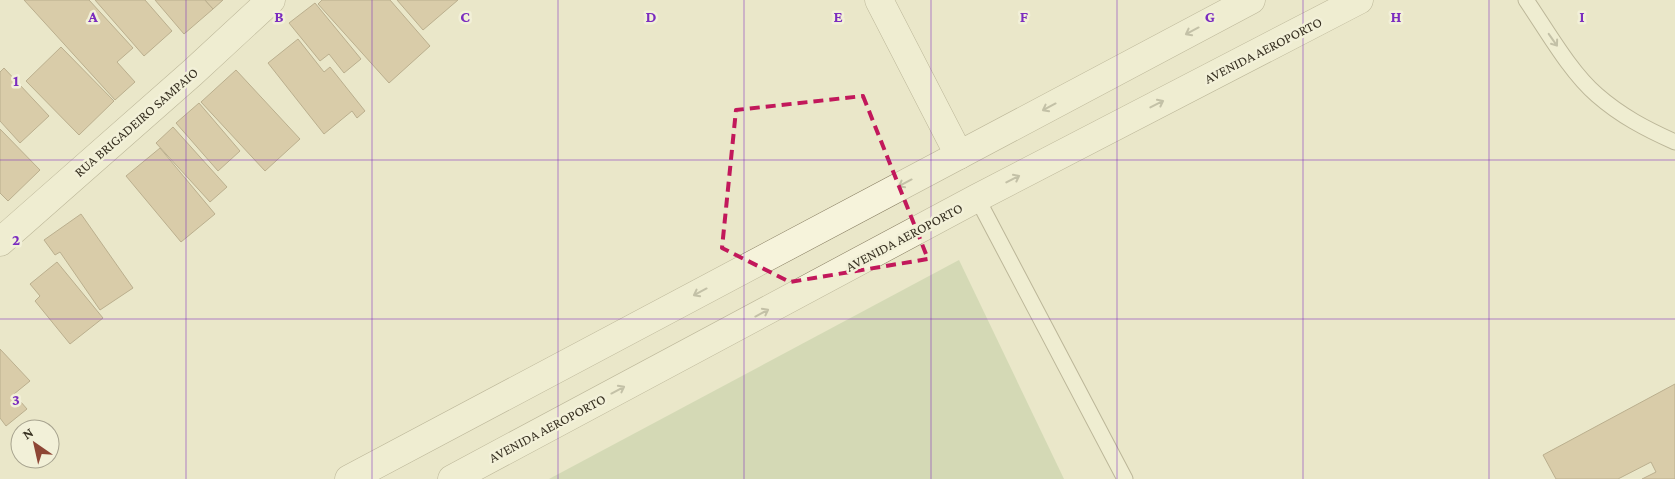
<svg xmlns="http://www.w3.org/2000/svg" width="1675" height="479" viewBox="0 0 1675 479" font-family="'Crimson Pro',serif">
<style>
.green{fill:#bac89e}
.building{fill:#c5ab83;stroke:#826a47}
.lines{fill:none;stroke-linecap:round;stroke-linejoin:round}
.service-casing{stroke:#857b5f;stroke-width:17}
.minor-casing{stroke:#857b5f;stroke-width:29}
.tertiary-casing{stroke:#857b5f;stroke-width:29}
.service{stroke:#f6f3db;stroke-width:15}
.minor{stroke:#f6f3db;stroke-width:28}
.tertiary{stroke:#f6f3db;stroke-width:28}
.oneway{stroke:#96927e}
.marked{fill:none;stroke:#c2185b;stroke-width:4;stroke-dasharray:10 6;stroke-linejoin:round}
.grid{fill:none;stroke:#7b2cbf;stroke-width:1;stroke-opacity:0.55}
.labels{text-anchor:middle;stroke-width:5;stroke-linejoin:round;paint-order:stroke}
.street-label{font-size:14px;fill:#373021;stroke:#f2f0d8}
.grid-label{font-size:16px;text-anchor:middle;font-weight:bold;fill:#7b2cbf;stroke:#f2f0d8;stroke-width:5;stroke-linejoin:round;paint-order:stroke}
</style>
<rect width="100%" height="100%" fill="#eae7c9"/>
<polygon class="green" points="959,260 1064,479 549,479"/>
<g class="building">
<polygon points="24,0 89,0 133,48 117,62 135,82 115,100"/>
<polygon points="95,0 145,0 172,31 144,56"/>
<polygon points="155,0 205,0 213,9 184,34"/>
<polygon points="205,0 223,0 213,9"/>
<polygon points="322,0 390,0 430,46 389,83 318,4"/>
<polygon points="397,0 458,0 423,30"/>
<polygon points="315,3 361,59 344,73 329,54 320,61 289,23"/>
<polygon points="298,39 324,72 330,67 365,111 357,118 352,111 324,134 268,63"/>
<polygon points="61,47 114,101 79,135 26,81"/>
<polygon points="4,68 49,116 20,143 0,121 0,72"/>
<polygon points="236,70 300,139 265,171 201,102"/>
<polygon points="199,103 240,151 218,171 176,123"/>
<polygon points="173,127 227,187 210,202 156,143"/>
<polygon points="0,129 40,170 8,201 0,193"/>
<polygon points="160,148 215,214 181,242 126,176"/>
<polygon points="81,214 133,288 100,310 60,252 55,255 44,240"/>
<polygon points="57,262 103,318 70,344 35,301 40,296 30,284"/>
<polygon points="0,349 30,381 14,394 27,409 6,426 0,418"/>
<polygon points="1675,384 1675,479 1642,479 1656,472 1651,462 1618,479 1556,479 1543,455"/>
</g>
<g class="lines">
<defs>
<g id="service">
<path d="M 1526,0 C 1546,29 1570,72 1597,95 C 1621,116 1646,129 1675,142"/>
<polyline points="977,198 1125,479"/>
</g>
<g id="minor">
<polyline points="879,0 959,155"/>
<polyline points="0,242 192,73 271,0"/>
</g>
<g id="tertiary">
<polyline points="349,479 1251,0"/>
<polyline points="452,479 977,198 1359,0"/>
</g>
</defs>
<use href="#service" class="service-casing"/>
<use href="#minor" class="minor-casing"/>
<use href="#tertiary" class="tertiary-casing"/>
<use href="#service" class="service"/>
<use href="#minor" class="minor"/>
<use href="#tertiary" class="tertiary"/>
</g>
<defs><path id="oneway-shaft" d="M-6 0H5M1.5-3L5.5 0L1.5 3" fill="none" stroke-width="1.6" stroke-linecap="round" stroke-linejoin="round" transform="scale(1.25)"/></defs>
<g class="oneway">
<use href="#oneway-shaft" transform="translate(1192 31) rotate(152)"/>
<use href="#oneway-shaft" transform="translate(1553 40) rotate(55)"/>
<use href="#oneway-shaft" transform="translate(1157 104) rotate(-27)"/>
<use href="#oneway-shaft" transform="translate(1049 107) rotate(152)"/>
<use href="#oneway-shaft" transform="translate(1013 179) rotate(-27)"/>
<use href="#oneway-shaft" transform="translate(905 183) rotate(152)"/>
<use href="#oneway-shaft" transform="translate(700 292) rotate(152)"/>
<use href="#oneway-shaft" transform="translate(762 313) rotate(-28)"/>
<use href="#oneway-shaft" transform="translate(618 390) rotate(-28)"/>
</g>
<path d="M0 0H1675V479H0ZM 863,96 L 928,259 L 790,282 L 722,248 L 736,110 Z" fill="#eae7c9" fill-opacity=".55" fill-rule="evenodd"/>
<path class="marked" d="M 863,96 L 928,259 L 790,282 L 722,248 L 736,110 Z"/>
<path class="grid" d="M 186,0 L 186,479M 372,0 L 372,479M 558,0 L 558,479M 744,0 L 744,479M 931,0 L 931,479M 1117,0 L 1117,479M 1303,0 L 1303,479M 1489,0 L 1489,479M 0,160 L 1675,160M 0,319 L 1675,319"/>
<g class="labels">
<g class="street-label">
<text transform="translate(1263 50) rotate(-27)" y="5">AVENIDA AEROPORTO</text>
<text transform="translate(136 122) rotate(-41)" y="5">RUA BRIGADEIRO SAMPAIO</text>
<text transform="translate(904 237) rotate(-28)" y="5">AVENIDA AEROPORTO</text>
<text transform="translate(547 428) rotate(-28)" y="5">AVENIDA AEROPORTO</text>
</g>
</g>
<g class="grid-label">
<text x="93" y="22">A</text>
<text x="279" y="22">B</text>
<text x="465" y="22">C</text>
<text x="651" y="22">D</text>
<text x="838" y="22">E</text>
<text x="1024" y="22">F</text>
<text x="1210" y="22">G</text>
<text x="1396" y="22">H</text>
<text x="1582" y="22">I</text>
<text x="16" y="86">1</text>
<text x="16" y="245">2</text>
<text x="16" y="405">3</text>
</g>
<g transform="translate(35 444) rotate(326)"><circle r="24" fill="#f2f0d8" stroke="#a7a38f"/>
<path d="M0-4L9 19L0 12L-9 19Z" fill="#8e4635"/>
<text y="-8" font-size="14" font-weight="bold" text-anchor="middle" fill="#373021">N</text>
</g>
</svg>
